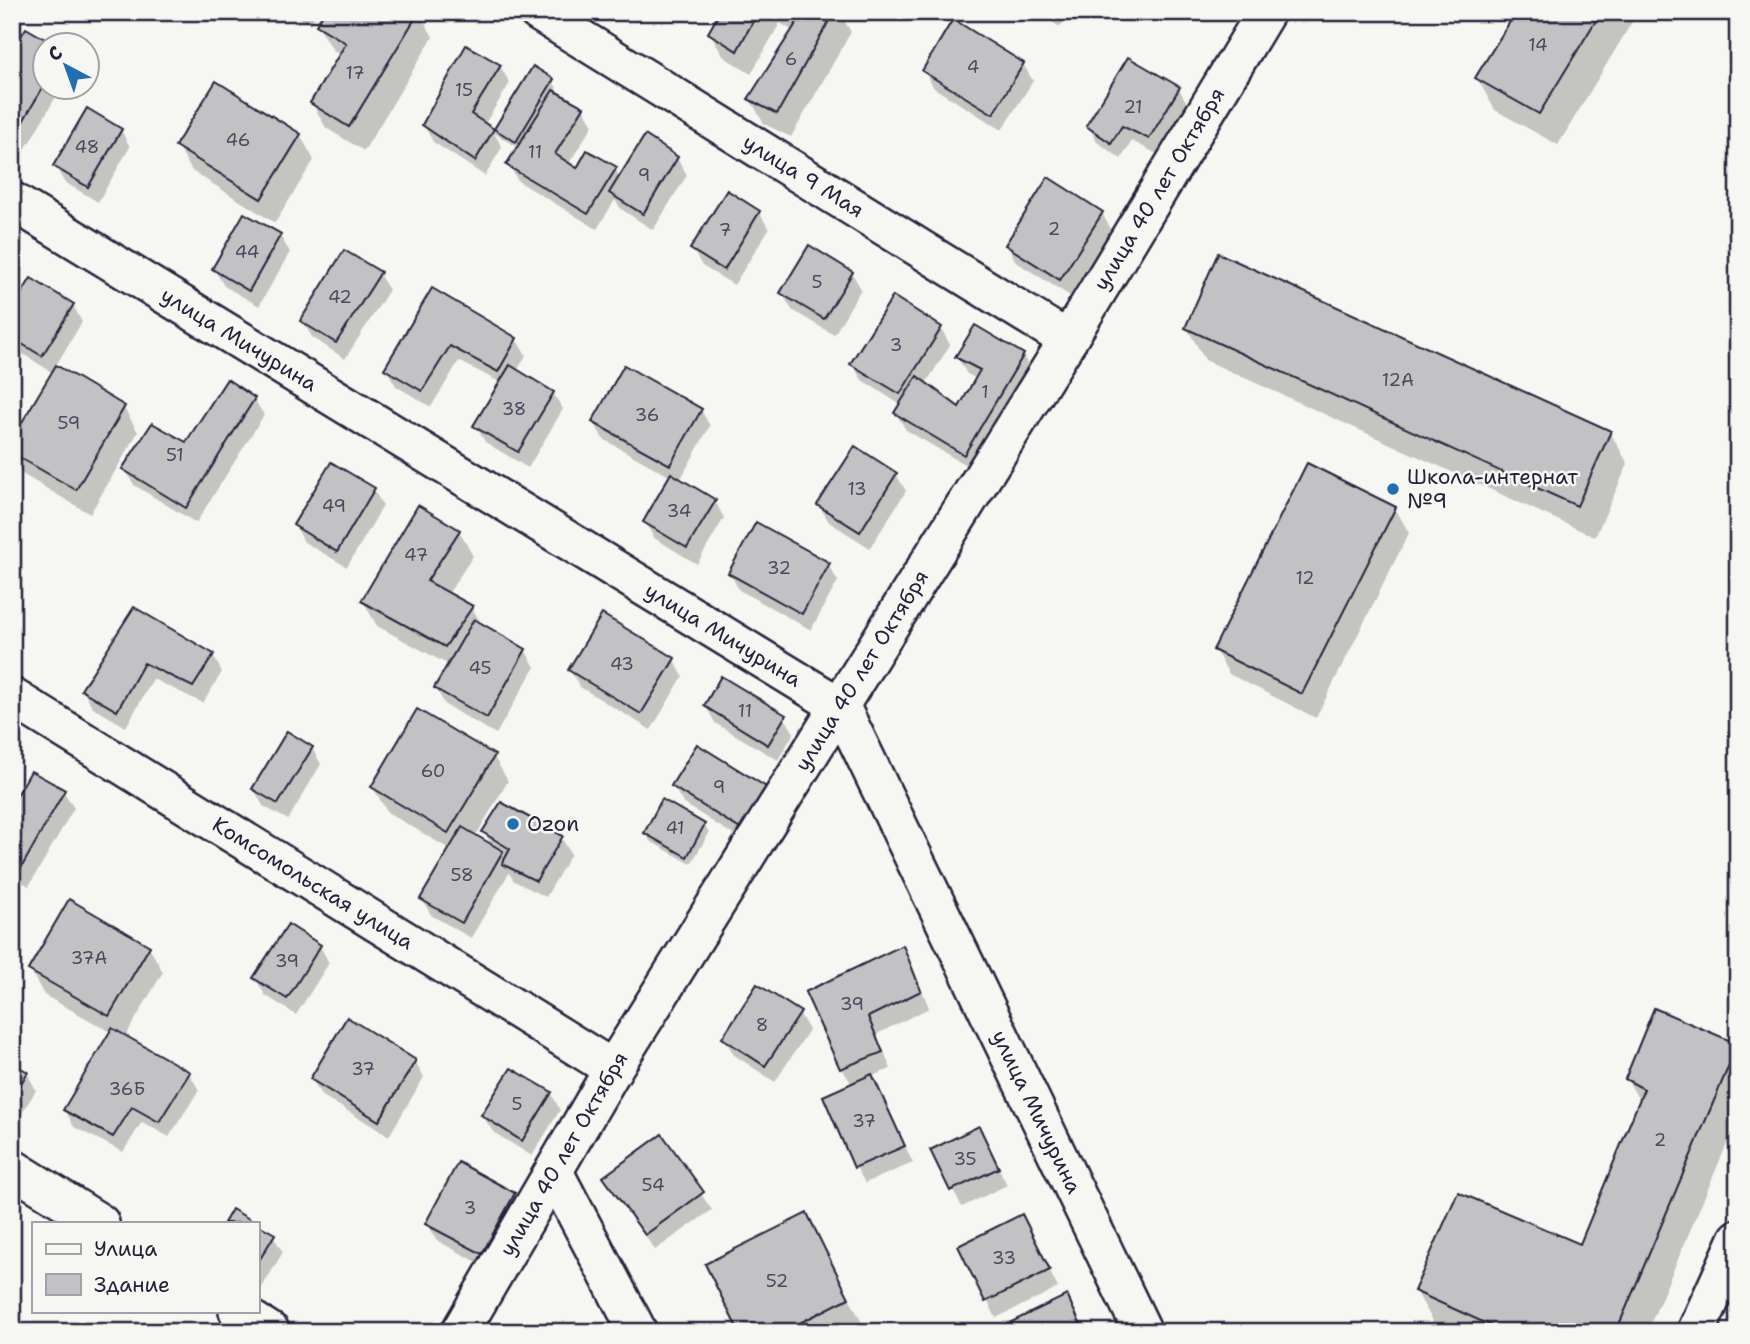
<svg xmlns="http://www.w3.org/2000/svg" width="1750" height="1344" viewBox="0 0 1750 1344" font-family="'Shantell Sans',sans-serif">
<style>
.shadow{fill:#0003}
.building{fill:#c2c2c4;stroke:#22223b;stroke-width:2}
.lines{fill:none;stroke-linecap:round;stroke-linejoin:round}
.street-casing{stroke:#22223b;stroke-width:42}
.street{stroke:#f6f6f2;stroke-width:37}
.poi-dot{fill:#1f6fb2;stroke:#f6f6f2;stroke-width:2.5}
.labels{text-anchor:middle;stroke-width:5;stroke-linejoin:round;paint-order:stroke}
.number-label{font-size:18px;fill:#4a4a5d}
.street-label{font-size:21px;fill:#22223b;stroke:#f6f6f2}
.poi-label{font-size:21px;fill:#22223b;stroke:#f6f6f2;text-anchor:start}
</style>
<rect width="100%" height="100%" fill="#f6f6f2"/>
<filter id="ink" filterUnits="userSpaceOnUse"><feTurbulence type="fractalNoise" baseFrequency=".0143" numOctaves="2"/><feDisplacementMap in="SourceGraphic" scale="14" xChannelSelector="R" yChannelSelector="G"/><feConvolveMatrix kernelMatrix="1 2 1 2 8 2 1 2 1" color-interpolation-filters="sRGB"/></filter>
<g filter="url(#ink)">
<g class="shadow">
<polygon points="288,12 317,12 310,24"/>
<polygon points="419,12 433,37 364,151 326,128 312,103 341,55 333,50 318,25"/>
<polygon points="722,12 839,12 851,32 791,137 764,124 750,99 793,31 780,23 751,74 724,57 710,33"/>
<polygon points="943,12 963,12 957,23 1023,64 1033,81 1002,130 934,88 924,71 955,20"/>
<polygon points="1036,12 1069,12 1060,27"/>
<polygon points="1518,12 1638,12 1558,145 1495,110 1477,78"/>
<polygon points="46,46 46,88 61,88 15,167 12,165 12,55"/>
<polygon points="500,66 510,83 484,125 495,132 533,68 552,80 557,88 554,92 583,108 593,125 568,165 577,171 615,168 620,178 677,158 687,175 653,230 621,209 615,200 597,229 518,181 509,165 519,148 494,133 502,147 485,176 433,142 424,125"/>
<polygon points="1179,89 1188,105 1159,155 1132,141 1121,159 1097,142 1088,126"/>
<polygon points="121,130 130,147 98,202 64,182 55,166"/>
<polygon points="300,135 314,160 275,223 192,171 177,146"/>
<polygon points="759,212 769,229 734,285 702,266 692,249"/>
<polygon points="1102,213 1111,230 1070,296 1016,262 1007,245"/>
<polygon points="245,216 280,236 290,252 259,306 224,286 214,269"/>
<polygon points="852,273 861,289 834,335 792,310 782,293"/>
<polygon points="379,274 389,290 345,359 312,337 302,321"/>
<polygon points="433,291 516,339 526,355 517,371 553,393 563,409 528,468 485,442 476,426 501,383 459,361 431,407 396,386 386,369"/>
<polygon points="73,305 82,322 55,367 124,408 138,432 90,514 22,474 12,456 12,442 53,373 12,347 12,312"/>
<polygon points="941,328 950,345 925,385 960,409 977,379 967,374 957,357 1023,356 1032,372 974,470 906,430 896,413 901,405 862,380 852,364"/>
<polygon points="1187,328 1610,432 1628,464 1595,537 1205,360"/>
<polygon points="254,399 264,415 196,523 134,485 125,469 186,444"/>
<polygon points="701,410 710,426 680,480 715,501 724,518 697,564 654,538 645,522 671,477 603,439 594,422"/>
<polygon points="896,474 906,491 870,548 829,522 819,505"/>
<polygon points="373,489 383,506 347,567 304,542 295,525"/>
<polygon points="1395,508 1409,533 1316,718 1229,674 1215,650"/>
<polygon points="459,531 473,556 448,594 472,608 483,626 525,650 535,667 496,734 445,705 436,688 449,665 377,626 363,601"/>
<polygon points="828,565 838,581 811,630 739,590 730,573"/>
<polygon points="135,610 213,655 222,672 203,703 153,679 126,727 92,707 83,690"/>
<polygon points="674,660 683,676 651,730 580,687 570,670"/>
<polygon points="706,706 784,716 794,733 778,760 715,723"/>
<polygon points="312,748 321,764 288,820 263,806 254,789"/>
<polygon points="494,757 508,781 475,837 493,847 484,832 561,837 571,854 546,897 514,881 509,873 471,938 431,915 422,899 451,850 387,812 373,787"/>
<polygon points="32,773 64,792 74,808 29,886 12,876 12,808"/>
<polygon points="673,786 766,789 751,846 683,803"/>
<polygon points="704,825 709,833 691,864 650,841 646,833"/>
<polygon points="320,946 329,963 296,1015 265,995 255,978"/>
<polygon points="149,947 163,972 125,1037 189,1073 199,1090 169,1137 142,1122 123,1152 74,1127 65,1110 111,1032 44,995 30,970"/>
<polygon points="903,948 912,964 929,1008 877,1034 891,1069 872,1076 913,1163 865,1183 856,1167 852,1085 842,1068"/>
<polygon points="799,1013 809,1030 775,1082 734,1055 724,1038"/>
<polygon points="1737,1045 1738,1118 1647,1332 1454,1332 1434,1323 1416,1291 1580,1246 1640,1102 1627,1079"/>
<polygon points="415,1061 424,1077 389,1136 321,1095 312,1079"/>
<polygon points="12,1065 27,1073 36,1090 12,1130"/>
<polygon points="551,1093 560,1110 532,1156 493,1132 483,1116"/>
<polygon points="979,1128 1007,1185 962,1207 933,1150"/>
<polygon points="662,1136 712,1210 655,1250 605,1177"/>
<polygon points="514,1194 523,1211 492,1270 436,1240 427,1224"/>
<polygon points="807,1215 862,1323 845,1332 741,1332"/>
<polygon points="257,1226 273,1236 283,1252 257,1296"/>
<polygon points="1031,1233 1058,1288 996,1318 960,1247"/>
</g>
<g class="building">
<polygon points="324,12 419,12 349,127 310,103 346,43 316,25"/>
<polygon points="720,12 758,12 737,51 708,33"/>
<polygon points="788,12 834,12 777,114 748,99 799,19"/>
<polygon points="1516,12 1601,12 1539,114 1475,78"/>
<polygon points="953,19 1024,63 993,114 922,71"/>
<polygon points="26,28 57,46 46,46 46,82 12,140 12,51"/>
<polygon points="466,45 501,65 471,114 494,129 475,161 422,125"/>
<polygon points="1128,57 1180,87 1149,139 1122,126 1111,143 1086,126"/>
<polygon points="533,66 554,79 516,142 494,129"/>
<polygon points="216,81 301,134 261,199 175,146"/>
<polygon points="553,90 584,107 555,154 577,168 587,150 617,167 588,214 506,165"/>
<polygon points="87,108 122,129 88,187 53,166"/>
<polygon points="645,135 678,157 643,214 609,193"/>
<polygon points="1048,177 1103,212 1060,280 1005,245"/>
<polygon points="727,190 760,211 724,270 690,249"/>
<polygon points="244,213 281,234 249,291 212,269"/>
<polygon points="809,245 853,272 824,319 780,293"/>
<polygon points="344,250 381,272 336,343 300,321"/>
<polygon points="1218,253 1611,431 1577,506 1185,328"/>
<polygon points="31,278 74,304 42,356 12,338 12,309"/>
<polygon points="432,288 517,338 498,372 450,346 422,391 384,369"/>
<polygon points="893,296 942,327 900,394 850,364"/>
<polygon points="975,325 1024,354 964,455 894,413 917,376 959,407 980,370 955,357"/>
<polygon points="56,365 125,406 76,490 12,453 12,439"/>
<polygon points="510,365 554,392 518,452 473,426"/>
<polygon points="624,365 702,409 670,465 592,422"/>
<polygon points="227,379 255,398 186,508 122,469 152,423 186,442"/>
<polygon points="855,446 897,473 860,532 817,505"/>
<polygon points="331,462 375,488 337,552 293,525"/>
<polygon points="1307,463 1396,507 1302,694 1213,650"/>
<polygon points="671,473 716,500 687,548 643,522"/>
<polygon points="418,505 460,530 427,581 473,606 445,647 361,601"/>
<polygon points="756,522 830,563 802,614 728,573"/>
<polygon points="134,607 214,654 193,687 144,663 117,711 81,690"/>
<polygon points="602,614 675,658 641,714 568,670"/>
<polygon points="474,619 526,649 487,718 434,688"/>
<polygon points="721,676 786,715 768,745 704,706"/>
<polygon points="417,709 495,755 448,833 371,787"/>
<polygon points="287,731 313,747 278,804 252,789"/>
<polygon points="697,744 768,788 742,830 671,786"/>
<polygon points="31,771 65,790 20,870 12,866 12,804"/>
<polygon points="662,799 705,824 687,857 644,833"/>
<polygon points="501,802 563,836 536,881 502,864 510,849 482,832"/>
<polygon points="462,827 503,851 462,923 420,899"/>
<polygon points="69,899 150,946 109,1016 28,970"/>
<polygon points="288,924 321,945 287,999 253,978"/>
<polygon points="903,945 921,991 868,1017 883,1052 840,1069 805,992"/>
<polygon points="757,984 801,1012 765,1066 722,1038"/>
<polygon points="1654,1008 1738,1044 1616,1332 1505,1332 1414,1291 1458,1192 1580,1244 1644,1089 1625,1079"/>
<polygon points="347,1017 416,1060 379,1121 310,1079"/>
<polygon points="112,1028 190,1072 159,1122 132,1107 113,1137 63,1110"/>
<polygon points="12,1063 28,1072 12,1098"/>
<polygon points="511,1068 552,1092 522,1141 481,1115"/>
<polygon points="872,1074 905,1146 854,1168 823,1096"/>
<polygon points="979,1126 999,1168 950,1191 930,1150"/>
<polygon points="662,1134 704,1192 645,1235 603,1177"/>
<polygon points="458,1162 515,1193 482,1254 425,1224"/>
<polygon points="232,1209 256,1223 224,1223"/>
<polygon points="807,1213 849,1298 782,1332 739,1332 705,1264"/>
<polygon points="1022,1214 1050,1270 985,1302 958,1246"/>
<polygon points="257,1224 275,1234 257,1264"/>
<polygon points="1067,1295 1084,1332 996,1332 995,1330"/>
</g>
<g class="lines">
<defs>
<g id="street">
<path id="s1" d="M 538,12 L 1068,340"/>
<path id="s2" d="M 12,201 L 841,707 L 1143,1332"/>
<path id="s3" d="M 12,697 L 613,1069"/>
<polyline points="12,1168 100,1223"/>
<polyline points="554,1172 638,1332"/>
<polyline points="238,1311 271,1332"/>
<path id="s4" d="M 460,1332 L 613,1069 L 1068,340 L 1266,12"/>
<polyline points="1696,1332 1738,1239"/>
</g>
</defs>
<use href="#street" class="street-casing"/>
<use href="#street" class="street"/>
</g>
</g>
<g class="poi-dot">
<circle cx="1393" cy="489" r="7"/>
<circle cx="513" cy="824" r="7"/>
</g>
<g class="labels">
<g class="number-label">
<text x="1538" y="51">14</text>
<text x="791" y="65">6</text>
<text x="973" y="73">4</text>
<text x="355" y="79">17</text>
<text x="464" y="96">15</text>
<text x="1133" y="113">21</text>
<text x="238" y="146">46</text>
<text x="87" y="153">48</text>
<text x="535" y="158">11</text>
<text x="644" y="181">9</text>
<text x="1054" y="235">2</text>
<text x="725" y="236">7</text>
<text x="247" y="258">44</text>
<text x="817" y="288">5</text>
<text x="340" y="303">42</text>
<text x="896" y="351">3</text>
<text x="1398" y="386">12А</text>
<text x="985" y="398">1</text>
<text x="514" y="415">38</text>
<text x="647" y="421">36</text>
<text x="69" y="429">59</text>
<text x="175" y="461">51</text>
<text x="857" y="495">13</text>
<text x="334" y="512">49</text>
<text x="679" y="517">34</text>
<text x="416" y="561">47</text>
<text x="779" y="574">32</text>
<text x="1305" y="584">12</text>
<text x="622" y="670">43</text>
<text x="480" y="674">45</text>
<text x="745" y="717">11</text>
<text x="433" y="777">60</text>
<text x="719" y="793">9</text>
<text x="675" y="834">41</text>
<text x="462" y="881">58</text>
<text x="89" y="964">37А</text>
<text x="287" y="967">39</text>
<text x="852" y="1010">39</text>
<text x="762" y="1031">8</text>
<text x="363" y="1075">37</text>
<text x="127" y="1095">36Б</text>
<text x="517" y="1110">5</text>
<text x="864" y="1127">37</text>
<text x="1660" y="1146">2</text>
<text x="965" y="1165">35</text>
<text x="653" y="1191">54</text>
<text x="470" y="1214">3</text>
<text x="1004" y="1264">33</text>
<text x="777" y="1287">52</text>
</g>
<g class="street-label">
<text dy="7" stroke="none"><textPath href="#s1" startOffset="312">улица 9 Мая</textPath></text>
<text dy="7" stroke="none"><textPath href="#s4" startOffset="1340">улица 40 лет Октября</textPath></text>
<text dy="7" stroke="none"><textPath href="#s2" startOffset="266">улица Мичурина</textPath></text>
<text dy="7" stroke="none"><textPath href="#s2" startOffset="833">улица Мичурина</textPath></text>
<text dy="7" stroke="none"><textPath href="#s4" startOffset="774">улица 40 лет Октября</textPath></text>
<text dy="7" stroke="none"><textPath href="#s3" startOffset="354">Комсомольская улица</textPath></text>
<text dy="7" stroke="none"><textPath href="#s2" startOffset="1421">улица Мичурина</textPath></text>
<text dy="7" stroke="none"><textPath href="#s4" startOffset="206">улица 40 лет Октября</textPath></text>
</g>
<g class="poi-label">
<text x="1407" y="484">Школа-интернат<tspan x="1407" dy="24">№9</tspan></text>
<text x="527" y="831">Ozon</text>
</g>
</g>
<rect width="1750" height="1344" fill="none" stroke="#f6f6f2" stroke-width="42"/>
<rect x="21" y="21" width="1708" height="1302" fill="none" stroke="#22223b" stroke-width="2.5" filter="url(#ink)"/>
<rect x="32" y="1222" width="228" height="91" fill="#f6f6f2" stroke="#a1a1a9" stroke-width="2"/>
<rect x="46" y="1244" width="35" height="10" fill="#f6f6f2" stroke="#a1a1a9" stroke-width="2"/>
<text x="94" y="1256" font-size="21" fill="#22223b">Улица</text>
<rect x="46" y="1274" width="35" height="21" fill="#c2c2c4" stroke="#a1a1a9" stroke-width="2"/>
<text x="94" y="1292" font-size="21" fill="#22223b">Здание</text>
<g transform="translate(66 66) rotate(319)"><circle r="33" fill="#f6f6f2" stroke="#a1a1a9" stroke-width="2"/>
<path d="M0-5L12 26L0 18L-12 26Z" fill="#1f6fb2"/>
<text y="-10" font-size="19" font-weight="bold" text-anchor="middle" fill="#22223b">С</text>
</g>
</svg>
